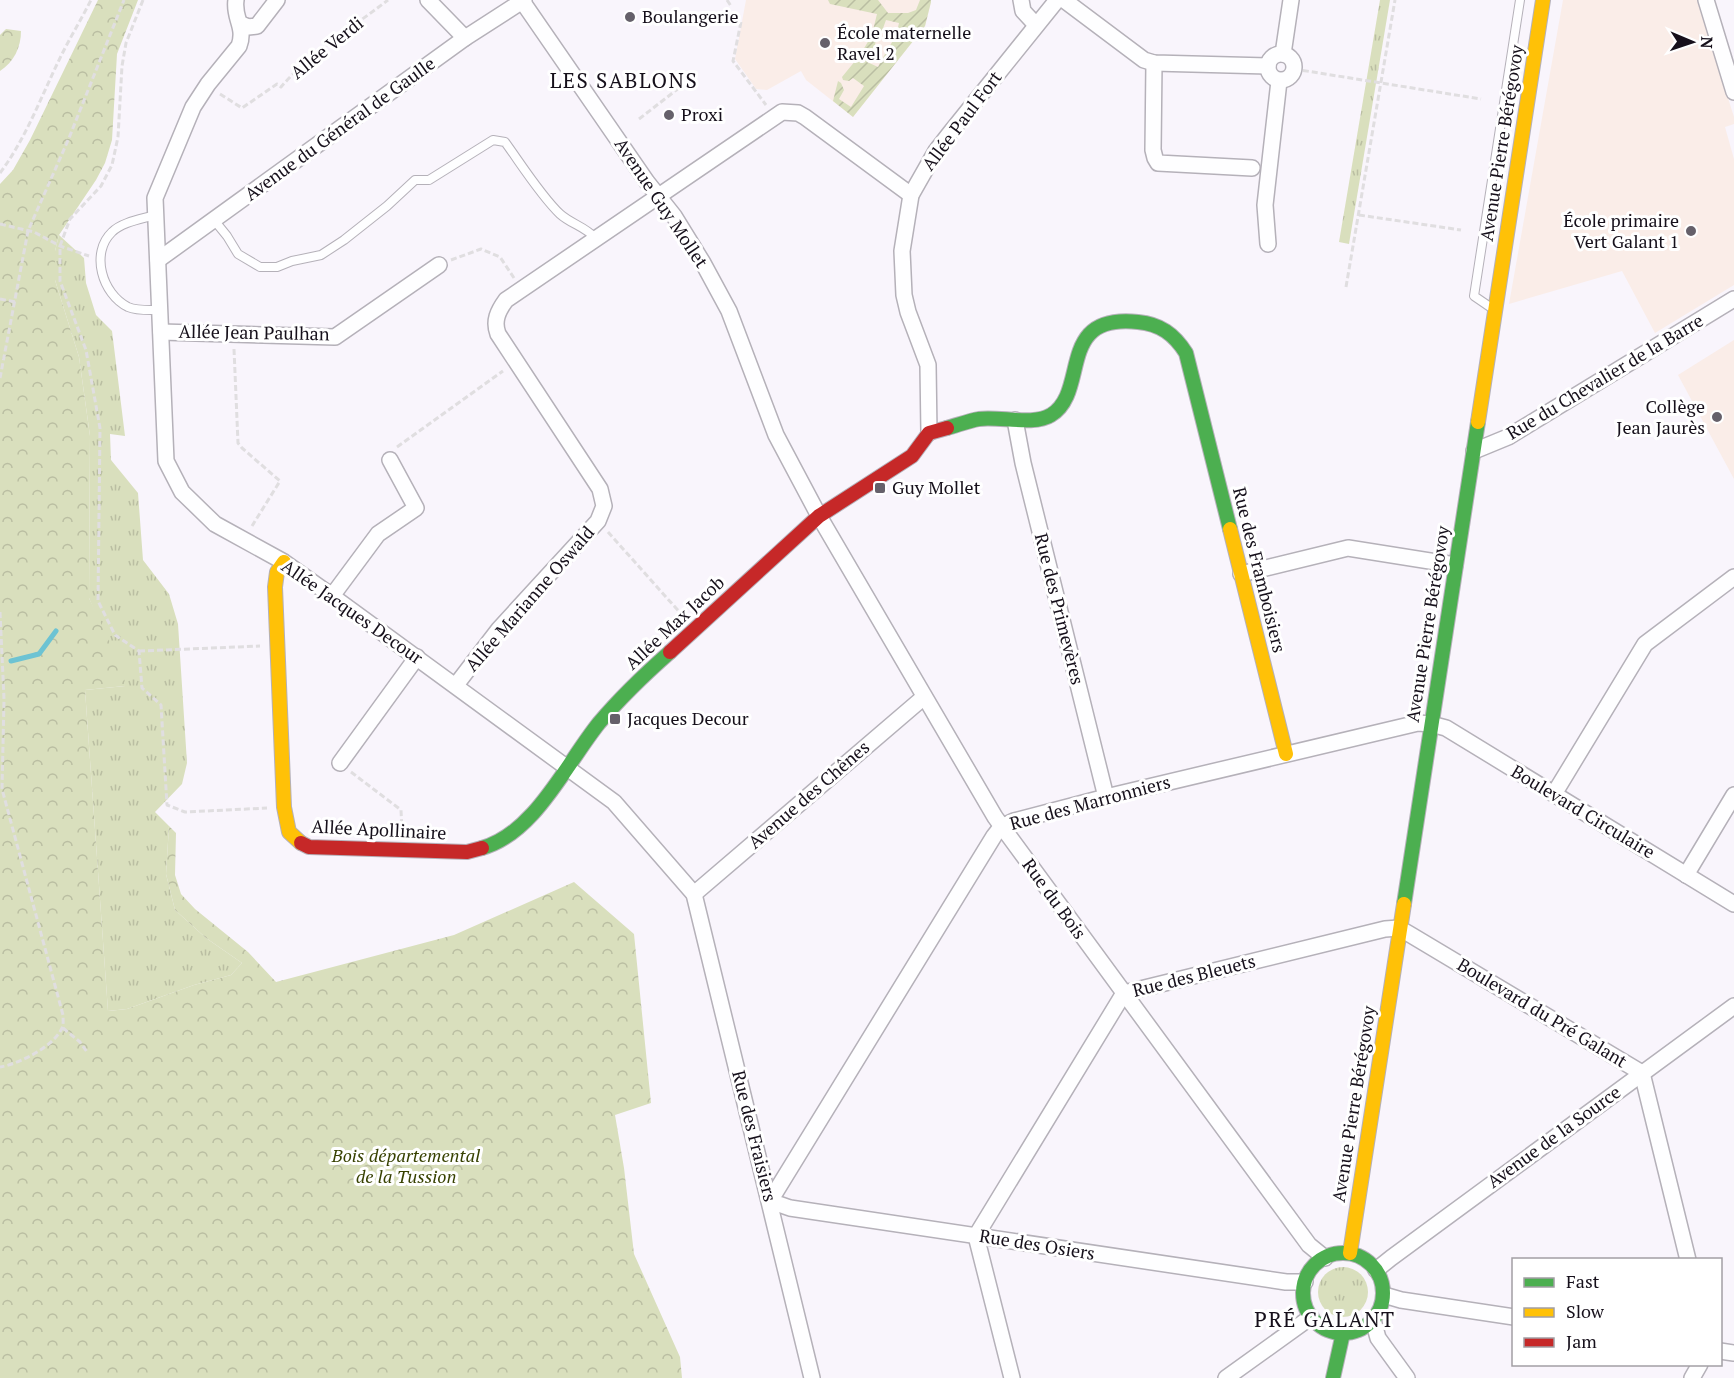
<svg xmlns="http://www.w3.org/2000/svg" width="1734" height="1378" viewBox="0 0 1734 1378" font-family="'PT Serif',serif">
<style>
.education{fill:#faede8}
.grass{fill:url(#grass-tufts)}
.forest{fill:url(#forest-crowns)}
.garden{fill:url(#garden-furrows)}
.lines{fill:none;stroke-linecap:round;stroke-linejoin:round}
.stream{stroke:#6dc3d3;stroke-width:5}
.lane-casing{stroke:#b5b1b9;stroke-width:10}
.street-casing{stroke:#b5b1b9;stroke-width:18}
.fast-casing{stroke:#b5b1b9;stroke-width:16}
.slow-casing{stroke:#b5b1b9;stroke-width:16}
.jam-casing{stroke:#b5b1b9;stroke-width:16}
.path{stroke:#e0dee0;stroke-width:3;stroke-dasharray:6 3;stroke-linecap:butt}
.lane{stroke:#fefeff;stroke-width:8}
.street{stroke:#fefeff;stroke-width:15}
.fast{stroke:#4caf50;stroke-width:14}
.slow{stroke:#ffc107;stroke-width:14}
.jam{stroke:#c62828;stroke-width:14}
.poi-dot{fill:#65606a;stroke:#fff;stroke-width:2}
.labels{text-anchor:middle;stroke-width:6;stroke-linejoin:round;paint-order:stroke}
.poi-label{font-size:18px;fill:#16101b;stroke:#fff;text-anchor:start}
.street-label{font-size:18px;fill:#16101b;stroke:#fff}
.park-label{font-size:18px;font-style:italic;fill:#374100;stroke:#fff}
.quarter-label{font-size:21px;letter-spacing:1.5px;fill:#16101b;stroke:#fff}
</style>
<defs>
<pattern id="grass-tufts" width="24" height="20" patternUnits="userSpaceOnUse" patternTransform="scale(1.5)"><rect width="24" height="20" fill="#d9dfbd"/><path d="M3 7l-1-3M5 7V3M7 7l1-3M15 17l-1-3M17 17v-4M19 17l1-3" fill="none" stroke="#babea2"/></pattern>
<pattern id="forest-crowns" width="20" height="18" patternUnits="userSpaceOnUse" patternTransform="scale(1.5)"><rect width="20" height="18" fill="#d9dfbd"/><path d="M2 6a3 3 0 1 1 6 0M12 15a3 3 0 1 1 6 0" fill="none" stroke="#babea2"/></pattern>
<pattern id="garden-furrows" width="10" height="10" patternUnits="userSpaceOnUse" patternTransform="scale(1.5)"><rect width="10" height="10" fill="#d9dfbd"/><path d="M-1 1l2-2M0 10L10 0M9 11l2-2" fill="none" stroke="#babea2"/></pattern>
</defs>
<rect width="100%" height="100%" fill="#f9f5fc"/>
<g class="education">
<polygon points="746,0 931,0 931,2 925,26 853,117 806,80 801,71 767,90 756,89 735,59"/>
<polygon points="1563,0 1697,0 1734,117 1734,124 1725,127 1734,159 1734,285 1655,333 1622,271 1509,304"/>
<polygon points="1734,340 1734,479 1678,375"/>
</g>
<g class="grass">
<polygon points="1380,0 1390,0 1349,244 1339,242"/>
<polygon points="59,235 84,258 86,283 96,315 112,331 125,436 110,434 111,460 138,493 143,560 169,594 178,624 187,763 182,784 155,812 169,826 166,874 175,910 206,938 242,963 231,975 194,985 127,1009 108,1011 85,690 125,686 89,598 90,436 79,357 55,280 55,251"/>
<circle cx="1343" cy="1292" r="25"/>
</g>
<g class="forest">
<polygon points="98,0 138,0 117,54 112,140 105,163 96,180 59,235 55,251 55,280 79,357 90,436 89,598 124,672 125,686 85,690 108,1011 127,1009 194,985 231,975 242,963 206,938 175,910 166,874 169,826 176,833 175,875 181,894 195,909 248,952 276,982 454,935 574,882 634,934 651,1103 615,1115 624,1168 634,1254 680,1357 682,1378 0,1378 0,184 13,170 30,140"/>
<path d="M 6,29 L 21,31 C 21,47 14,62 0,71 L 0,35 Z"/>
</g>
<path class="garden" d="M 828,0 L 878,0 L 888,13 L 908,13 L 916,10 L 920,0 L 931,0 L 931,2 L 925,26 L 853,117 L 833,101 L 838,81 L 841,83 L 844,90 L 839,99 L 851,107 L 864,86 L 853,78 L 849,81 L 843,80 L 842,77 L 860,55 L 872,35 L 876,37 L 875,46 L 867,62 L 878,67 C 885,52 896,40 899,23 L 886,20 L 882,31 L 873,30 L 877,14 L 830,4 Z"/>
<g class="lines">
<polyline class="stream" points="11,661 39,654 56,631"/>
<defs>
<g id="lane">
<path d="M 155,215 C 142,219 122,222 112,232 C 90,253 102,294 128,307 C 137,311 149,310 160,310"/>
<path d="M 214,220 L 227,236 L 238,254 L 260,267 L 277,267 L 292,261 L 321,255 L 344,240 L 387,206 L 415,180 L 429,180 L 493,140 L 505,142 C 521,164 541,196 560,214 C 571,224 586,227 595,238"/>
<polyline points="1493,309 1474,296 1520,0"/>
</g>
<g id="street">
<path d="M 236,0 C 233,18 246,27 239,46 L 208,84 L 193,107 L 155,198 L 166,461 L 182,492 L 215,524 L 284,562 L 332,596 L 614,802 L 694,894 L 812,1378"/>
<polyline points="428,0 465,38"/>
<polyline points="1021,0 1023,11 1036,25"/>
<polyline points="1064,0 1144,60 1154,63 1268,66"/>
<polyline points="1706,0 1734,92"/>
<polyline points="522,1 647,182 674,216 703,263 729,311 776,435 819,516 995,817 1309,1245 1325,1258"/>
<polyline points="241,24 248,27 257,26 277,0"/>
<circle cx="1281" cy="67" r="13"/>
<polyline points="1283,54 1291,0"/>
<polyline points="1154,63 1153,150 1155,158 1158,163 1252,168"/>
<polyline points="1268,244 1265,205 1279,81"/>
<polyline points="158,260 465,38 524,0"/>
<polyline points="161,332 335,337 439,265"/>
<polyline points="1015,420 1023,463 1106,797"/>
<polyline points="929,433 928,365 908,312 904,295 902,251 911,195 936,151 950,133 1057,0"/>
<polyline points="1474,451 1508,437 1734,299"/>
<polyline points="1241,574 1348,548 1455,565"/>
<polyline points="332,596 378,534 416,508 390,460"/>
<path d="M 456,685 L 499,629 L 598,521 L 604,506 L 600,489 L 498,334 C 493,321 498,311 506,300 L 782,112 L 798,113 L 805,117 L 911,195"/>
<polyline points="340,763 417,657"/>
<polyline points="1554,794 1645,644 1734,577"/>
<polyline points="1686,875 1734,795"/>
<polyline points="694,894 924,697"/>
<polyline points="1376,1270 1391,1258 1734,1006"/>
<polyline points="1305,1282 1286,1282 790,1208 770,1201 994,836 1001,827 1014,821 1106,797 1418,723 1431,724 1446,728 1734,904"/>
<polyline points="1384,1295 1401,1300 1514,1317"/>
<polyline points="1373,1320 1378,1338 1407,1378"/>
<polyline points="1720,1351 1734,1353"/>
<polyline points="1012,1378 976,1236 1124,993 1385,929 1399,928 1411,935 1642,1073 1688,1260"/>
<polyline points="1226,1378 1311,1317"/>
<polyline points="1692,1378 1700,1364"/>
</g>
<g id="fast">
<path d="M 947,428 C 958,425 968,421 979,419 C 999,416 1034,426 1051,415 C 1090,391 1055,313 1138,322 C 1160,324 1174,334 1186,353 L 1230,529"/>
<path d="M 482,848 C 535,833 566,764 599,723 C 621,697 645,674 670,652"/>
<polyline points="1404,904 1478,422"/>
<circle cx="1343" cy="1293" r="40"/>
<polyline points="1333,1378 1343,1333"/>
</g>
<g id="slow">
<polyline points="1478,422 1543,0"/>
<polyline points="1230,529 1286,754"/>
<polyline points="284,562 277,572 275,587 284,807 289,832 301,843"/>
<polyline points="1350,1253 1404,904"/>
</g>
<g id="jam">
<polyline points="670,652 819,516 912,456 929,433 947,428"/>
<polyline points="301,843 309,847 467,852 482,848"/>
</g>
</defs>
<use href="#lane" class="lane-casing"/>
<use href="#street" class="street-casing"/>
<use href="#fast" class="fast-casing"/>
<use href="#slow" class="slow-casing"/>
<use href="#jam" class="jam-casing"/>
<g class="path">
<polyline points="143,0 126,43 122,66 118,137 112,165 101,186 70,219 60,246 60,281 86,350 100,428 98,601 115,635 139,651 142,688 161,705 167,805 185,812 267,808"/>
<polyline points="727,0 731,6"/>
<polyline points="741,22 733,61 766,105"/>
<polyline points="1294,69 1481,99"/>
<path d="M 220,94 L 242,108 L 277,84 L 281,87 C 311,52 352,28 388,0"/>
<polyline points="639,119 679,88"/>
<path d="M 0,173 C 27,137 42,94 62,54 C 71,36 82,18 91,0"/>
<polyline points="1359,215 1461,230"/>
<polyline points="0,224 34,232 60,246 89,256"/>
<polyline points="451,260 481,249 500,257 514,278"/>
<polyline points="1346,287 1395,0"/>
<polyline points="0,299 16,302"/>
<polyline points="234,349 238,443 242,448 280,481 252,526"/>
<polyline points="0,378 28,231 69,138 124,0"/>
<polyline points="397,447 503,371"/>
<polyline points="608,532 683,616"/>
<path d="M 0,612 L 4,699 L 2,789 L 63,1015 C 63,1020 64,1026 61,1030 C 52,1047 19,1064 0,1067"/>
<polyline points="139,651 260,646"/>
<polyline points="351,772 401,810 402,831"/>
<polyline points="63,1028 80,1042 87,1052"/>
</g>
<use href="#lane" class="lane"/>
<use href="#street" class="street"/>
<use href="#fast" class="fast"/>
<use href="#slow" class="slow"/>
<use href="#jam" class="jam"/>
</g>
<g class="poi-dot">
<circle cx="630" cy="17" r="6"/>
<circle cx="825" cy="43" r="6"/>
<circle cx="669" cy="115" r="6"/>
<circle cx="1691" cy="231" r="6"/>
<circle cx="1717" cy="417" r="6"/>
<rect x="874" y="482" width="12" height="12" rx="3"/>
<rect x="609" y="713" width="12" height="12" rx="3"/>
</g>
<g class="labels">
<g class="poi-label">
<text x="642" y="23">Boulangerie</text>
<text x="837" y="39">École maternelle<tspan x="837" dy="21">Ravel 2</tspan></text>
<text x="681" y="121">Proxi</text>
<text x="1679" y="227" text-anchor="end">École primaire<tspan x="1679" dy="21">Vert Galant 1</tspan></text>
<text x="1705" y="413" text-anchor="end">Collège<tspan x="1705" dy="21">Jean Jaurès</tspan></text>
<text x="892" y="494">Guy Mollet</text>
<text x="627" y="725">Jacques Decour</text>
</g>
<g class="street-label">
<text transform="translate(327 48) rotate(-39)" y="6">Allée Verdi</text>
<text transform="translate(962 121) rotate(-53)" y="6">Allée Paul Fort</text>
<text transform="translate(340 129) rotate(-36)" y="6">Avenue du Général de Gaulle</text>
<text transform="translate(1502 143) rotate(-81)" y="6">Avenue Pierre Bérégovoy</text>
<text transform="translate(661 203) rotate(56)" y="6">Avenue Guy Mollet</text>
<text transform="translate(254 333) rotate(1)" y="6">Allée Jean Paulhan</text>
<text transform="translate(1605 377) rotate(-31)" y="6">Rue du Chevalier de la Barre</text>
<text transform="translate(1259 570) rotate(76)" y="6">Rue des Framboisiers</text>
<text transform="translate(530 599) rotate(-49)" y="6">Allée Marianne Oswald</text>
<text transform="translate(1059 609) rotate(76)" y="6">Rue des Primevères</text>
<text transform="translate(352 612) rotate(35)" y="6">Allée Jacques Decour</text>
<text transform="translate(675 623) rotate(-43)" y="6">Allée Max Jacob</text>
<text transform="translate(1428 624) rotate(-81)" y="6">Avenue Pierre Bérégovoy</text>
<text transform="translate(809 795) rotate(-41)" y="6">Avenue des Chênes</text>
<text transform="translate(1090 803) rotate(-15)" y="6">Rue des Marronniers</text>
<text transform="translate(1583 812) rotate(31)" y="6">Boulevard Circulaire</text>
<text transform="translate(379 830) rotate(3)" y="6">Allée Apollinaire</text>
<text transform="translate(1054 899) rotate(54)" y="6">Rue du Bois</text>
<text transform="translate(1194 976) rotate(-14)" y="6">Rue des Bleuets</text>
<text transform="translate(1542 1013) rotate(31)" y="6">Boulevard du Pré Galant</text>
<text transform="translate(1354 1104) rotate(-81)" y="6">Avenue Pierre Bérégovoy</text>
<text transform="translate(754 1136) rotate(76)" y="6">Rue des Fraisiers</text>
<text transform="translate(1554 1137) rotate(-36)" y="6">Avenue de la Source</text>
<text transform="translate(1037 1245) rotate(9)" y="6">Rue des Osiers</text>
</g>
<g class="park-label">
<text x="406" y="1162">Bois départemental<tspan x="406" dy="21">de la Tussion</tspan></text>
</g>
<g class="quarter-label">
<text x="624" y="88">LES SABLONS</text>
<text x="1325" y="1327">PRÉ GALANT</text>
</g>
</g>
<rect x="1512" y="1258" width="210" height="108" fill="#ffffff" stroke="#a29fa4" stroke-width="1.5"/>
<rect x="1524" y="1278" width="30" height="9" fill="#4caf50" stroke="#a29fa4" stroke-width="1.5"/>
<text x="1566" y="1288" font-size="18" fill="#16101b">Fast</text>
<rect x="1524" y="1308" width="30" height="9" fill="#ffc107" stroke="#a29fa4" stroke-width="1.5"/>
<text x="1566" y="1318" font-size="18" fill="#16101b">Slow</text>
<rect x="1524" y="1338" width="30" height="9" fill="#c62828" stroke="#a29fa4" stroke-width="1.5"/>
<text x="1566" y="1348" font-size="18" fill="#16101b">Jam</text>
<g transform="translate(1692 42) rotate(92)" stroke="#ffffff" stroke-width="4.5" paint-order="stroke">
<path d="M0-4.5L10 22L0 15L-10 22Z" fill="#16101b"/>
<text y="-9" font-size="16" font-weight="bold" text-anchor="middle" fill="#16101b">N</text>
</g>
</svg>
